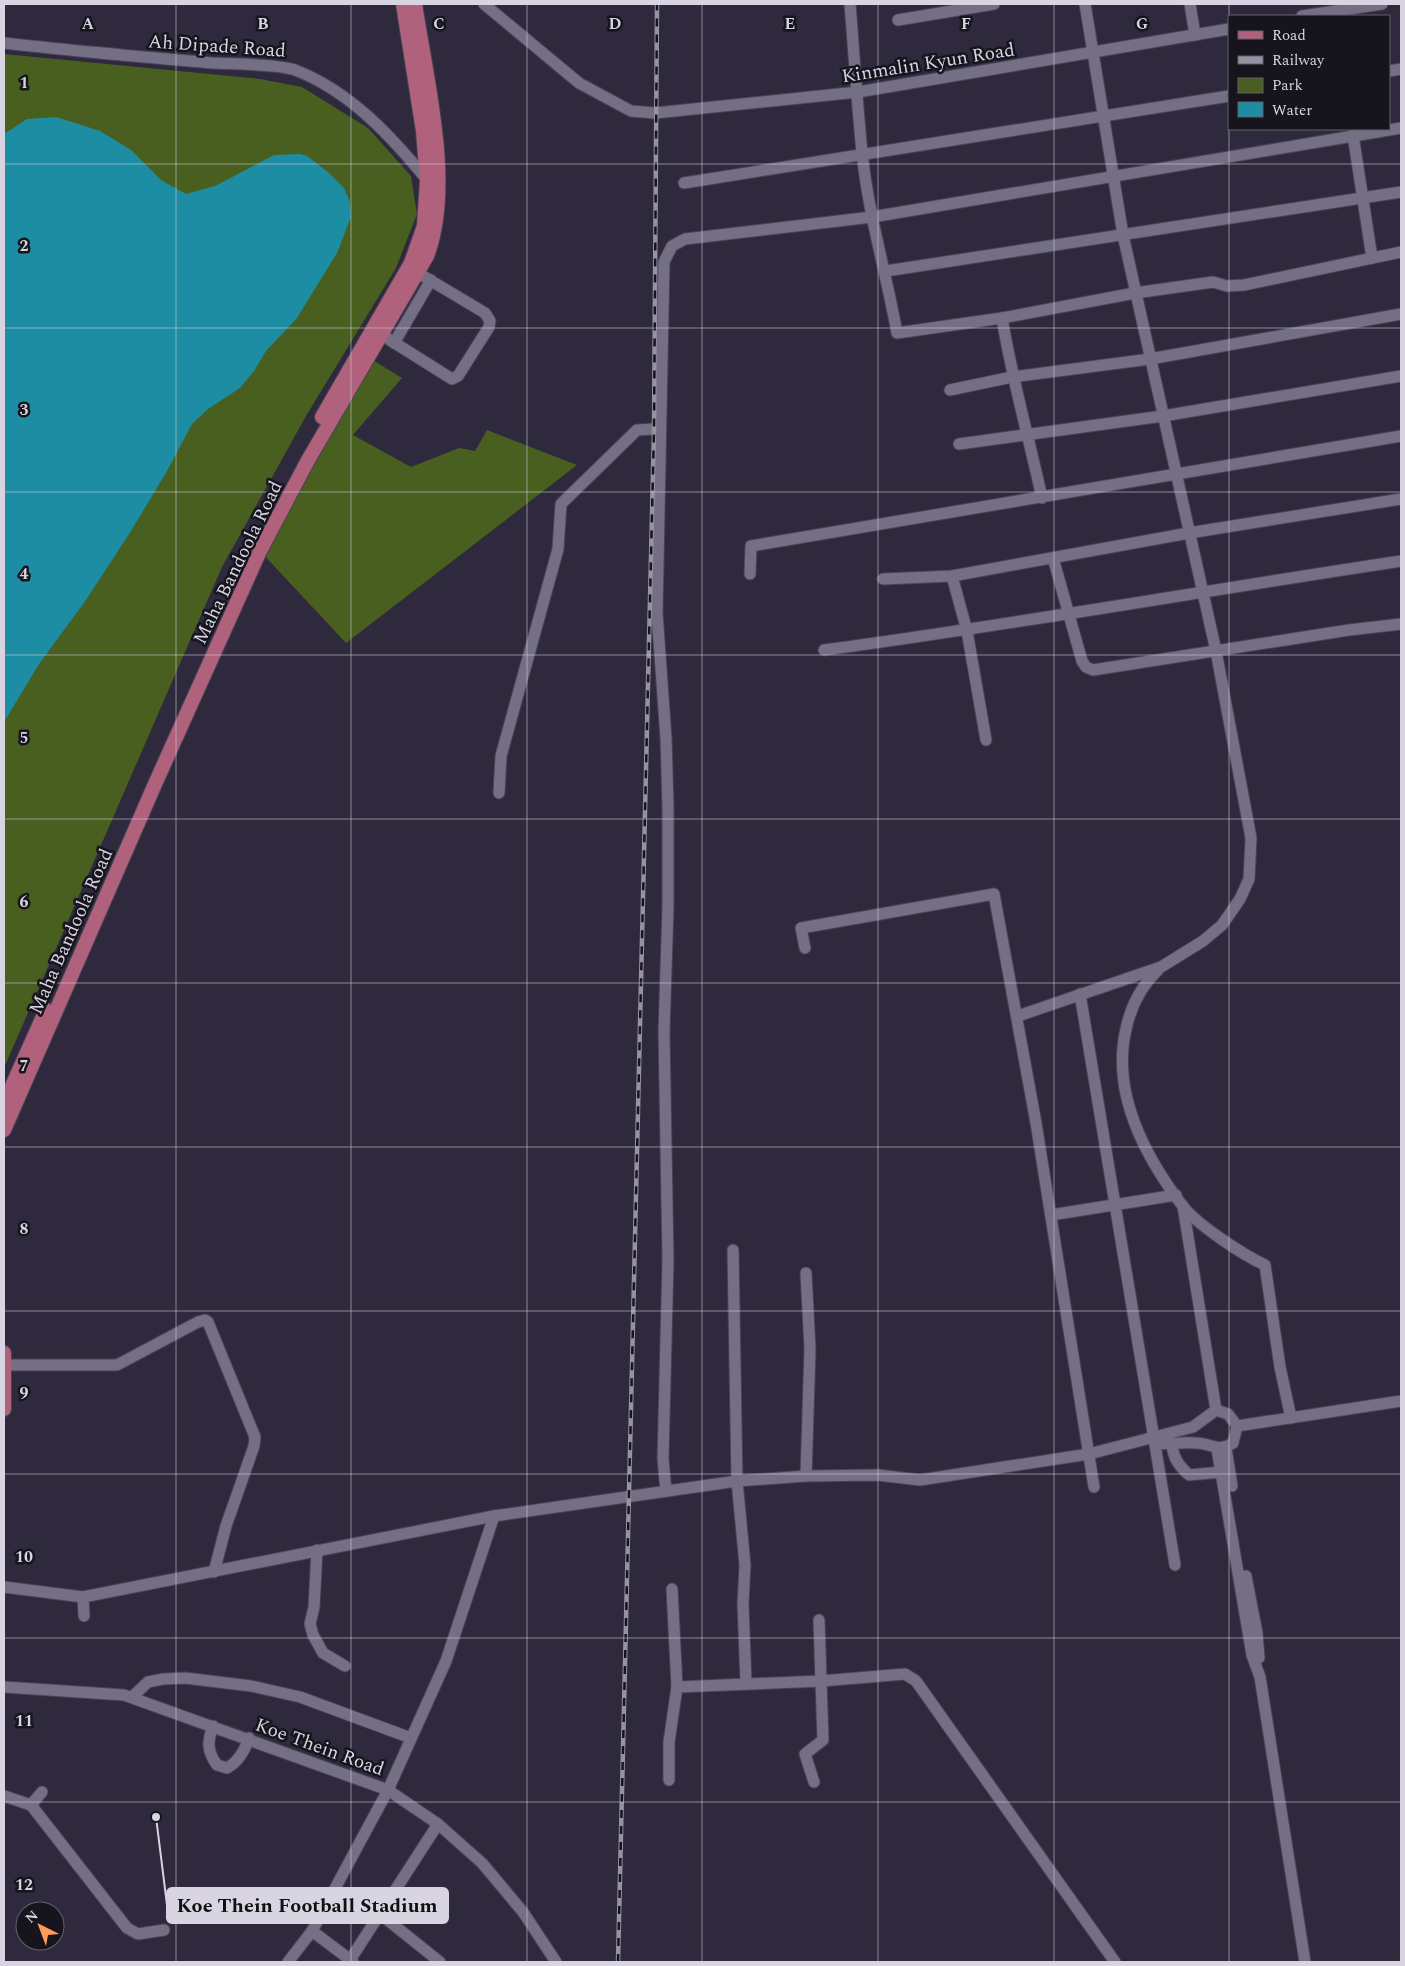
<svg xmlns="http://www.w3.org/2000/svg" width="1405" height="1966" viewBox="0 0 1405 1966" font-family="Spectral,serif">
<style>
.green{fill:#485f1f}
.water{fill:#1d8da3}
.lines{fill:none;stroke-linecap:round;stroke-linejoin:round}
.minor-casing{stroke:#494455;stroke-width:13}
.major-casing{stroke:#494455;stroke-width:16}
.minor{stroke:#756f86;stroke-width:11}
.major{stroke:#b0617b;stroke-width:14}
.rail-casing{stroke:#9792a2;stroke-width:4.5}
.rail{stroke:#16141d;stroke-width:2.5;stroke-dasharray:8;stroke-linecap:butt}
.grid{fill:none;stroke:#d8d4e1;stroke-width:1;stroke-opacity:0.55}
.labels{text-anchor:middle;stroke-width:5;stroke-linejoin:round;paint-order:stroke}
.street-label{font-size:19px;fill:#d8d4e1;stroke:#16141d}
.grid-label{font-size:16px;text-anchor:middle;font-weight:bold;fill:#d8d4e1;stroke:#16141d;stroke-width:5;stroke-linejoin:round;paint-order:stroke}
.leader{fill:none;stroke:#d8d4e1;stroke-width:2}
.callout-dot{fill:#d8d4e1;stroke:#16141d;stroke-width:2}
.callout{fill:#d8d4e1;stroke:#d8d4e1;stroke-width:2}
.callout-label{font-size:20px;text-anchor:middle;font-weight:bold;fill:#111}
</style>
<rect width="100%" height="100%" fill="#2f293d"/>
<g class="green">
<polygon points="4,54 260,79 302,87 368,128 411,176 417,214 396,268 306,416 222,567 4,1068"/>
<polygon points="368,357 402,378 353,435 411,467 459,448 475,451 487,430 577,465 346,643 260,551"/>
</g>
<polygon class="water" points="56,117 100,131 131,150 161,180 186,194 215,186 274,155 300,154 307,156 329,173 344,188 350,202 351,217 337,253 297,318 266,351 254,371 240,388 208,409 192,424 167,471 131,531 86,600 39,664 4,722 4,134 27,119"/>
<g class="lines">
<defs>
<g id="minor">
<polyline points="484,4 579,83 631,111 655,113 858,92 1229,29"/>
<path d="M 850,4 C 854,53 857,103 862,152 C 868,213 886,272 897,333 L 1002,318 L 1135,293 L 1213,282 L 1227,286 L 1244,285 L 1401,252"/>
<polyline points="1190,4 1195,35"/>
<polyline points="1302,16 1382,4"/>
<polyline points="898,20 994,4"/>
<path d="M 4,43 C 73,51 143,57 212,63 C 231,64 280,64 295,70 C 350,91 392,137 428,181"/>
<polyline points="1389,71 1401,69"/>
<polyline points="1353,135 1372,258"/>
<polyline points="684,183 1229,96"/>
<polyline points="886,271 1401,192"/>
<path d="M 1002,318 C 1012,379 1029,438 1042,498"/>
<polyline points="382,335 452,379 458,376 489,327 490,321 485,313 418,273"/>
<polyline points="394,343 431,280"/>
<polyline points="950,390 1012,377 1150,359 1401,314"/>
<polyline points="959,444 1163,416 1401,376"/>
<polyline points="1053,558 1082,661 1086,667 1093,670 1349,630 1401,624"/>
<polyline points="750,574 751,546 1401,436"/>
<polyline points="952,576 967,631 986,740"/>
<polyline points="883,579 952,576 1189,533 1401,499"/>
<path d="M 824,650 C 1017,624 1209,590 1401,561"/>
<polyline points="499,793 501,756 558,549 561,504 637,430 654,429"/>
<polyline points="805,948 801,928 994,894 1036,1123 1094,1487"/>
<path d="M 1158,970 C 1141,986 1131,1006 1126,1029 C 1111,1093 1144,1155 1182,1205 C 1196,1224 1243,1255 1265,1265 L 1280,1367 L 1291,1418"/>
<polyline points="1080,994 1175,1565"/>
<polyline points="1018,1016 1161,967 1203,941 1222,925 1240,899 1249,879 1251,838 1216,651 1123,235 1085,4"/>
<polyline points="1183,1206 1216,1410"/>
<polyline points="1051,1215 1176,1195"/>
<polyline points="733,1250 737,1481 745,1565 743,1604 746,1683"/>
<polyline points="806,1273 810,1349 806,1476"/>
<polyline points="4,1365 117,1365 198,1322 205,1320 208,1322 255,1437 254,1446 226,1526 214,1572"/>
<polyline points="1237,1426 1401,1401"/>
<path d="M 1172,1444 C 1173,1458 1179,1466 1189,1475 L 1222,1472"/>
<polyline points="1226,1448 1232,1486"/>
<polyline points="1217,1449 1252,1655 1260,1677 1305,1962"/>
<polyline points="666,1491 663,1459 668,1260 664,1032 668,907 668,807 666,738 657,613 664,262 672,246 685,239 872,217 1401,128"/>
<polyline points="317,1550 314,1607 310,1624 313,1635 323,1653 345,1666"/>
<polyline points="1246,1576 1257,1633 1259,1658"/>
<path d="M 4,1587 L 83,1597 L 494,1516 L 737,1481 L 806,1476 L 878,1475 L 920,1480 L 1089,1454 L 1193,1427 L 1216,1410 L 1228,1414 L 1237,1426 L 1233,1443 C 1218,1453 1211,1443 1196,1443 C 1183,1442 1169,1444 1156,1444"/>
<polyline points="83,1597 84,1616"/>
<polyline points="819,1620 821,1681 905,1674 916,1681 1115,1962"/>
<polyline points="4,1687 124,1695 388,1790 438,1824 482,1863 523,1912 556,1962"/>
<polyline points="677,1687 821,1681 823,1740 805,1754 814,1782"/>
<polyline points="132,1697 148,1682 163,1679 185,1678 251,1686 300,1697 411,1738"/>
<path d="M 213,1726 C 207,1742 207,1751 217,1765 L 227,1768 C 238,1762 245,1750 249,1738"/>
<polyline points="669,1780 669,1742 677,1687 672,1589"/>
<polyline points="4,1796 31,1805 42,1792"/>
<polyline points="31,1805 127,1928 138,1934 164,1930"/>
<polyline points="380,1914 440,1962"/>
<polyline points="312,1931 353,1962"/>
<polyline points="350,1960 438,1824"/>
<polyline points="288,1962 312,1931 388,1790 446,1661 494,1516"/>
</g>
<g id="major">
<polyline points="322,417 411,263 424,226 427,181 423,131 403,4"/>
<polyline points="4,1104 46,1010"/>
<path d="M 4,1130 L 155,784 L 259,553 L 307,462 L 427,256 C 454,185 426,78 415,4"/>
<polyline points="4,1353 4,1409"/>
</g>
</defs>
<use href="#minor" class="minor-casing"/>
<use href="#major" class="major-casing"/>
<use href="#minor" class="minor"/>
<use href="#major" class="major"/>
<defs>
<polyline id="rail" points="618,1962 654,429 657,4"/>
</defs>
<use href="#rail" class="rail-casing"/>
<use href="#rail" class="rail"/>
</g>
<path class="grid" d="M 176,4 L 176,1962M 351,4 L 351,1962M 527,4 L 527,1962M 702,4 L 702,1962M 878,4 L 878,1962M 1054,4 L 1054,1962M 1229,4 L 1229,16M 1229,129 L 1229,1962M 4,164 L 1401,164M 4,328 L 1401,328M 4,492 L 1401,492M 4,655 L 1401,655M 4,819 L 1401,819M 4,983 L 1401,983M 4,1147 L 1401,1147M 4,1311 L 1401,1311M 4,1474 L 1401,1474M 4,1638 L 1401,1638M 4,1802 L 1401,1802"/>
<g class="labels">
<g class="street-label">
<text transform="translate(217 45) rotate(4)" y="7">Ah Dipade Road</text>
<text transform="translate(928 62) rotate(-9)" y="7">Kinmalin Kyun Road</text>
<text transform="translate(237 562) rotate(-64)" y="7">Maha Bandoola Road</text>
<text transform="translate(70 931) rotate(-66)" y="7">Maha Bandoola Road</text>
<text transform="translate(320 1746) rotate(20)" y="7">Koe Thein Road</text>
</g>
</g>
<g class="grid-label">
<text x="88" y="29">A</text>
<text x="263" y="29">B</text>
<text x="439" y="29">C</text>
<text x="615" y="29">D</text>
<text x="790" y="29">E</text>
<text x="966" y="29">F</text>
<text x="1142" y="29">G</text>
<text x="24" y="88">1</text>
<text x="24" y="251">2</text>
<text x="24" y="415">3</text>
<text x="24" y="579">4</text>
<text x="24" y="743">5</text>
<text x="24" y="907">6</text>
<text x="24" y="1071">7</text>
<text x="24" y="1234">8</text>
<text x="24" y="1398">9</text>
<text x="24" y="1562">10</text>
<text x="24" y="1726">11</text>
<text x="24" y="1890">12</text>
</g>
<path class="leader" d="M156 1817L167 1905"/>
<circle class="callout-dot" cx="156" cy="1817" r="5"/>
<rect class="callout" x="167" y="1888" width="281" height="35" rx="5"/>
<g class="callout-label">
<text x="307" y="1912">Koe Thein Football Stadium</text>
</g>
<rect width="1405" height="1966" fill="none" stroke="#d8d4e1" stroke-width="10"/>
<rect x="1228" y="15" width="162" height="115" fill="#16141d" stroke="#64616b"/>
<rect x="1238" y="31" width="25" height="8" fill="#b0617b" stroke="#64616b"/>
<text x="1272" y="40" font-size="15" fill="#d8d4e1">Road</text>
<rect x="1238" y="56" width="25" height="8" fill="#9792a2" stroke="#64616b"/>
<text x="1272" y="65" font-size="15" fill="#d8d4e1">Railway</text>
<rect x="1238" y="78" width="25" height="15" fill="#485f1f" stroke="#64616b"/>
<text x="1272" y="90" font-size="15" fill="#d8d4e1">Park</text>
<rect x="1238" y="102" width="25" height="15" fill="#1d8da3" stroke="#64616b"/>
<text x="1272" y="115" font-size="15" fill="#d8d4e1">Water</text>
<g transform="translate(40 1926) rotate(318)"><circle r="24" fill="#16141d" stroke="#64616b"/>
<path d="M0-4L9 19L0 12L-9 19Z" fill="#fe9c57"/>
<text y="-8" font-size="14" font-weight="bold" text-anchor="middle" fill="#d8d4e1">N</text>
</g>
</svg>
